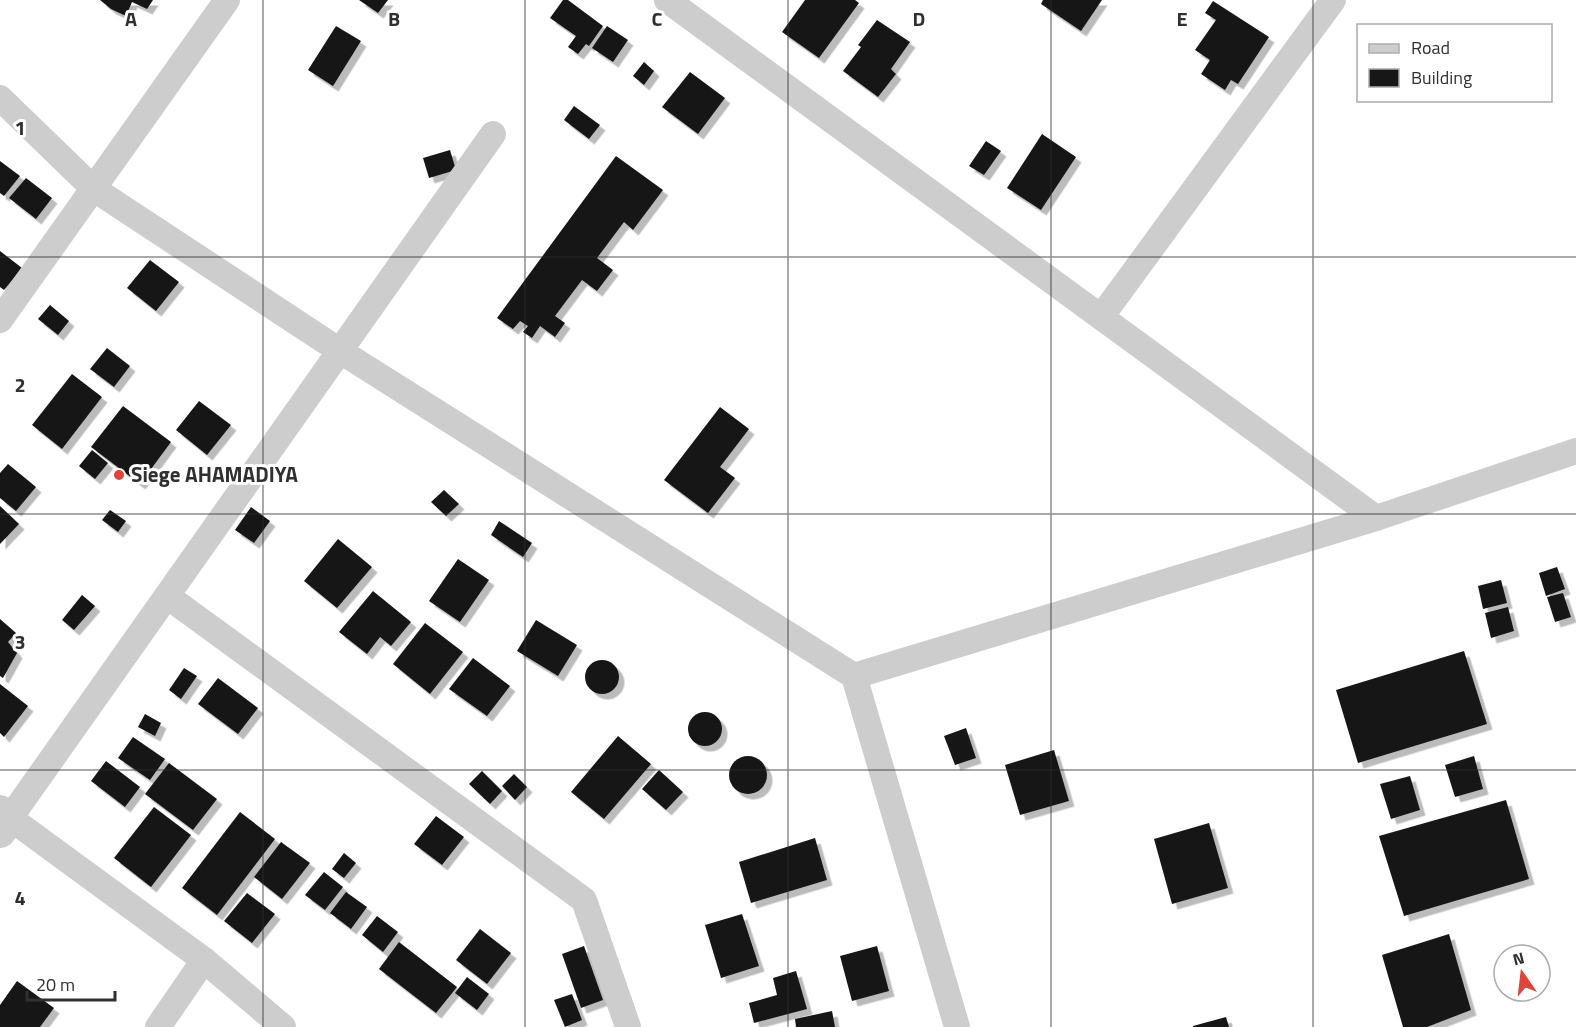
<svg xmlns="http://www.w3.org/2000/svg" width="1576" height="1027" viewBox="0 0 1576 1027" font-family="'Titillium Web',sans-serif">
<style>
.building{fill:#171717;filter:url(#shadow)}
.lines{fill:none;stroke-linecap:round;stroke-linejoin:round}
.minor{stroke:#cdcdcd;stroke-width:26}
.tertiary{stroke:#cdcdcd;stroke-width:32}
.grid{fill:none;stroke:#303030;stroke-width:1.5;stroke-opacity:0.55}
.poi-dot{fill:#df443a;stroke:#fff;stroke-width:2}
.labels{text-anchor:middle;stroke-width:6;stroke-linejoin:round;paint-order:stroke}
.poi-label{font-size:21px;font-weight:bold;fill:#303030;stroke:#fff;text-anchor:start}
.grid-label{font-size:20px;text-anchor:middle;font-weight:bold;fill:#303030;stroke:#fff;stroke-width:6;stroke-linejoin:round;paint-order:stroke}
</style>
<defs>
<filter id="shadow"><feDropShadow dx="5.5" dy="5.5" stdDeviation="0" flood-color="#0004"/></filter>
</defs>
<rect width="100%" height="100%" fill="#fff"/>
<g class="building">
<polygon points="100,0 153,0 147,9 132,2 126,16 111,9"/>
<polygon points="359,0 388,0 378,13"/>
<polygon points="563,0 568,0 603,26 589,46 586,44 578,54 568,47 576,36 550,18"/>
<polygon points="805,0 855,0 859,3 819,58 782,32"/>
<polygon points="1043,0 1102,0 1081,31 1041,4"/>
<polygon points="1213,1 1269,37 1238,84 1231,80 1225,90 1201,74 1210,60 1195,50 1216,20 1205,13"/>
<polygon points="877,20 910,42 891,69 896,74 878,97 843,71 861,47 858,45"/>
<polygon points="336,26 361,41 333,86 308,70"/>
<polygon points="607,26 628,40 613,62 592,48"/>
<polygon points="644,62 654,71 644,85 633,76"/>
<polygon points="690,72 725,98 698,134 662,107"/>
<polygon points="574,106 600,125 589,139 564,120"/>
<polygon points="1042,134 1076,157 1041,210 1007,188"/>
<polygon points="986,141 1001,151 984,175 969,166"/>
<polygon points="450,150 456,170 429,178 423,158"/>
<polygon points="616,156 663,190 633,230 624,222 597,258 613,270 597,291 582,280 555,316 565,323 555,337 540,326 532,338 523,332 528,326 520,321 513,329 497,318"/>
<polygon points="0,161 20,176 4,196 0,193"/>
<polygon points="26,178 52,198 36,219 9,198"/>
<polygon points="0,251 22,268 4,290 0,287"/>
<polygon points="150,260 179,282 156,311 127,288"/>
<polygon points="50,305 69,321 58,335 38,319"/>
<polygon points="107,348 130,366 114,387 90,369"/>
<polygon points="72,374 102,397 62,449 32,425"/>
<polygon points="199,401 231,425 207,455 176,430"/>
<polygon points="123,406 171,442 140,484 91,447"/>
<polygon points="720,407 749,429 720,467 735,478 708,513 664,480"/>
<polygon points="92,450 108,463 95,479 79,466"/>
<polygon points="8,464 36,487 16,511 0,498 0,473"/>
<polygon points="444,490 459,504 446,516 431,502"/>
<polygon points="0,506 19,524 0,544"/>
<polygon points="251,507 270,521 254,543 235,530"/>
<polygon points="110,510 126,521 118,532 102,520"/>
<polygon points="499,521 532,543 523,557 491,535"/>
<polygon points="338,539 372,567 337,608 304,581"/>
<polygon points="458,559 489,580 460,622 429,601"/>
<polygon points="1557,567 1565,589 1546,596 1539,573"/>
<polygon points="1501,580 1507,603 1483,609 1478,586"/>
<polygon points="373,591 411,622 391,646 380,637 367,654 339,632"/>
<polygon points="1563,593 1571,617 1555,622 1547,597"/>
<polygon points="82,595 95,606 74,630 62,620"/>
<polygon points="1508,607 1514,631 1491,638 1485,613"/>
<polygon points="0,619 16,633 8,642 17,653 3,678 0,676"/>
<polygon points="536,620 577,645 558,676 517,651"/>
<polygon points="425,623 463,652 430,694 393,664"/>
<polygon points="1464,651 1487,724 1358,763 1336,690"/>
<polygon points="473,658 510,686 487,716 449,689"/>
<circle cx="602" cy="677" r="17"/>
<polygon points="184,668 197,676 181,699 169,690"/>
<polygon points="218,678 258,708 238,734 198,704"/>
<polygon points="0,684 28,706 4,737 0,733"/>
<circle cx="705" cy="729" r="17"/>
<polygon points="145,714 161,723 155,736 138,727"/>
<polygon points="966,728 976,758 955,765 944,736"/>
<polygon points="618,736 651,764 604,819 571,792"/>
<polygon points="133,737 165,759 150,780 118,758"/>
<polygon points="1054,750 1069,801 1020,815 1005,765"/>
<circle cx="748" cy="775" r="19"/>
<polygon points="1474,756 1483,789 1455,797 1445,765"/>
<polygon points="106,761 140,787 125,807 91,781"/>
<polygon points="169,763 217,799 193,830 145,794"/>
<polygon points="659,770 683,792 666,810 642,789"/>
<polygon points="482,771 502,791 490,804 469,784"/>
<polygon points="514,774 527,787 515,800 502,786"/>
<polygon points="1410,776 1420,810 1391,819 1380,784"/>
<polygon points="1506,800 1529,879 1404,916 1379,836"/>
<polygon points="154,807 191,835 151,887 114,858"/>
<polygon points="240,812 275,839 217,915 182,888"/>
<polygon points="436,816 464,837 442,865 414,844"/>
<polygon points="1209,823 1228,888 1172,904 1154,839"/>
<polygon points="815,838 827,880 751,903 739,862"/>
<polygon points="281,842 310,863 282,899 254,877"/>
<polygon points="344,853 356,863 344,878 332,869"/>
<polygon points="324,872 343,887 325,910 305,895"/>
<polygon points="346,892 367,907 351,929 330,913"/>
<polygon points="247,893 275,914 252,943 224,921"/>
<polygon points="742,914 759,966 721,978 705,925"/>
<polygon points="377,916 398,932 383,952 362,935"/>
<polygon points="480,929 511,953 487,984 456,960"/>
<polygon points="1449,934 1471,1010 1427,1027 1403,1027 1382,955"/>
<polygon points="399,942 457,987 436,1013 379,969"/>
<polygon points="584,946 603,1000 581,1008 562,954"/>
<polygon points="877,946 889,991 852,1001 840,956"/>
<polygon points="796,971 807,1009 754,1023 749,1003 777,995 773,978"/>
<polygon points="467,977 489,994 477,1010 455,993"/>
<polygon points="17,981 54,1008 40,1027 0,1027 0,1005"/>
<polygon points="572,994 582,1020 565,1027 554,1000"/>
<polygon points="832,1011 835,1027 796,1027 795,1019"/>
<polygon points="1226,1017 1229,1027 1193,1027 1193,1026"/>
</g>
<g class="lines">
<g class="minor">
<polyline points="667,0 1376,518"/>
<polyline points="0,98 94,189 340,351 854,676 957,1027"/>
<polyline points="1101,317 1333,0"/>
<polyline points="0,320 227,0"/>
<polyline points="167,596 584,900 628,1027"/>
<polyline points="854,676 1376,518 1576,451"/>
<polyline points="158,1027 204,960"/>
<polyline points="283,1027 204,960 10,818 493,134"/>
</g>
<polyline class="tertiary" points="0,811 10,818 0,832"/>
</g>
<path class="grid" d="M 263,0 L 263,1027M 525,0 L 525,1027M 788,0 L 788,1027M 1051,0 L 1051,1027M 1313,0 L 1313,1027M 0,257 L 1576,257M 0,514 L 1576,514M 0,770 L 1576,770"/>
<circle class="poi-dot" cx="119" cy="475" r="6"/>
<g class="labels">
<g class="poi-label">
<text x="131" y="482">Siege AHAMADIYA</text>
</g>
</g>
<g class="grid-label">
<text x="131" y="26">A</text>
<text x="394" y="26">B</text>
<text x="657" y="26">C</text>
<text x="919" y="26">D</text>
<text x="1182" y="26">E</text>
<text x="20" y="135">1</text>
<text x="20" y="392">2</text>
<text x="20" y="649">3</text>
<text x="20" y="905">4</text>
</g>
<rect x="1357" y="24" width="195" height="78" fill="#ffffff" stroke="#acacac" stroke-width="1.5"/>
<rect x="1369" y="44" width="30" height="9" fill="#cdcdcd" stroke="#acacac" stroke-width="1.5"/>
<text x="1411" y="54" font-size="18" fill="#303030">Road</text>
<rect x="1369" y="69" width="30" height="18" fill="#171717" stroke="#acacac" stroke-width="1.5"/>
<text x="1411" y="84" font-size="18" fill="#303030">Building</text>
<g transform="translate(1522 973) rotate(346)"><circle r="28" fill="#ffffff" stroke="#acacac" stroke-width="1.5"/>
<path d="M0-4.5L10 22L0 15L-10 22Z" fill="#df443a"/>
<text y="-9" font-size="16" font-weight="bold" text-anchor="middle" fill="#303030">N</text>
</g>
<path d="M27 991v9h88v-9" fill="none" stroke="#303030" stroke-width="3"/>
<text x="36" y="991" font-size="18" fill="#303030" stroke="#ffffff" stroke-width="4.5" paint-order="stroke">20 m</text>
</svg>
